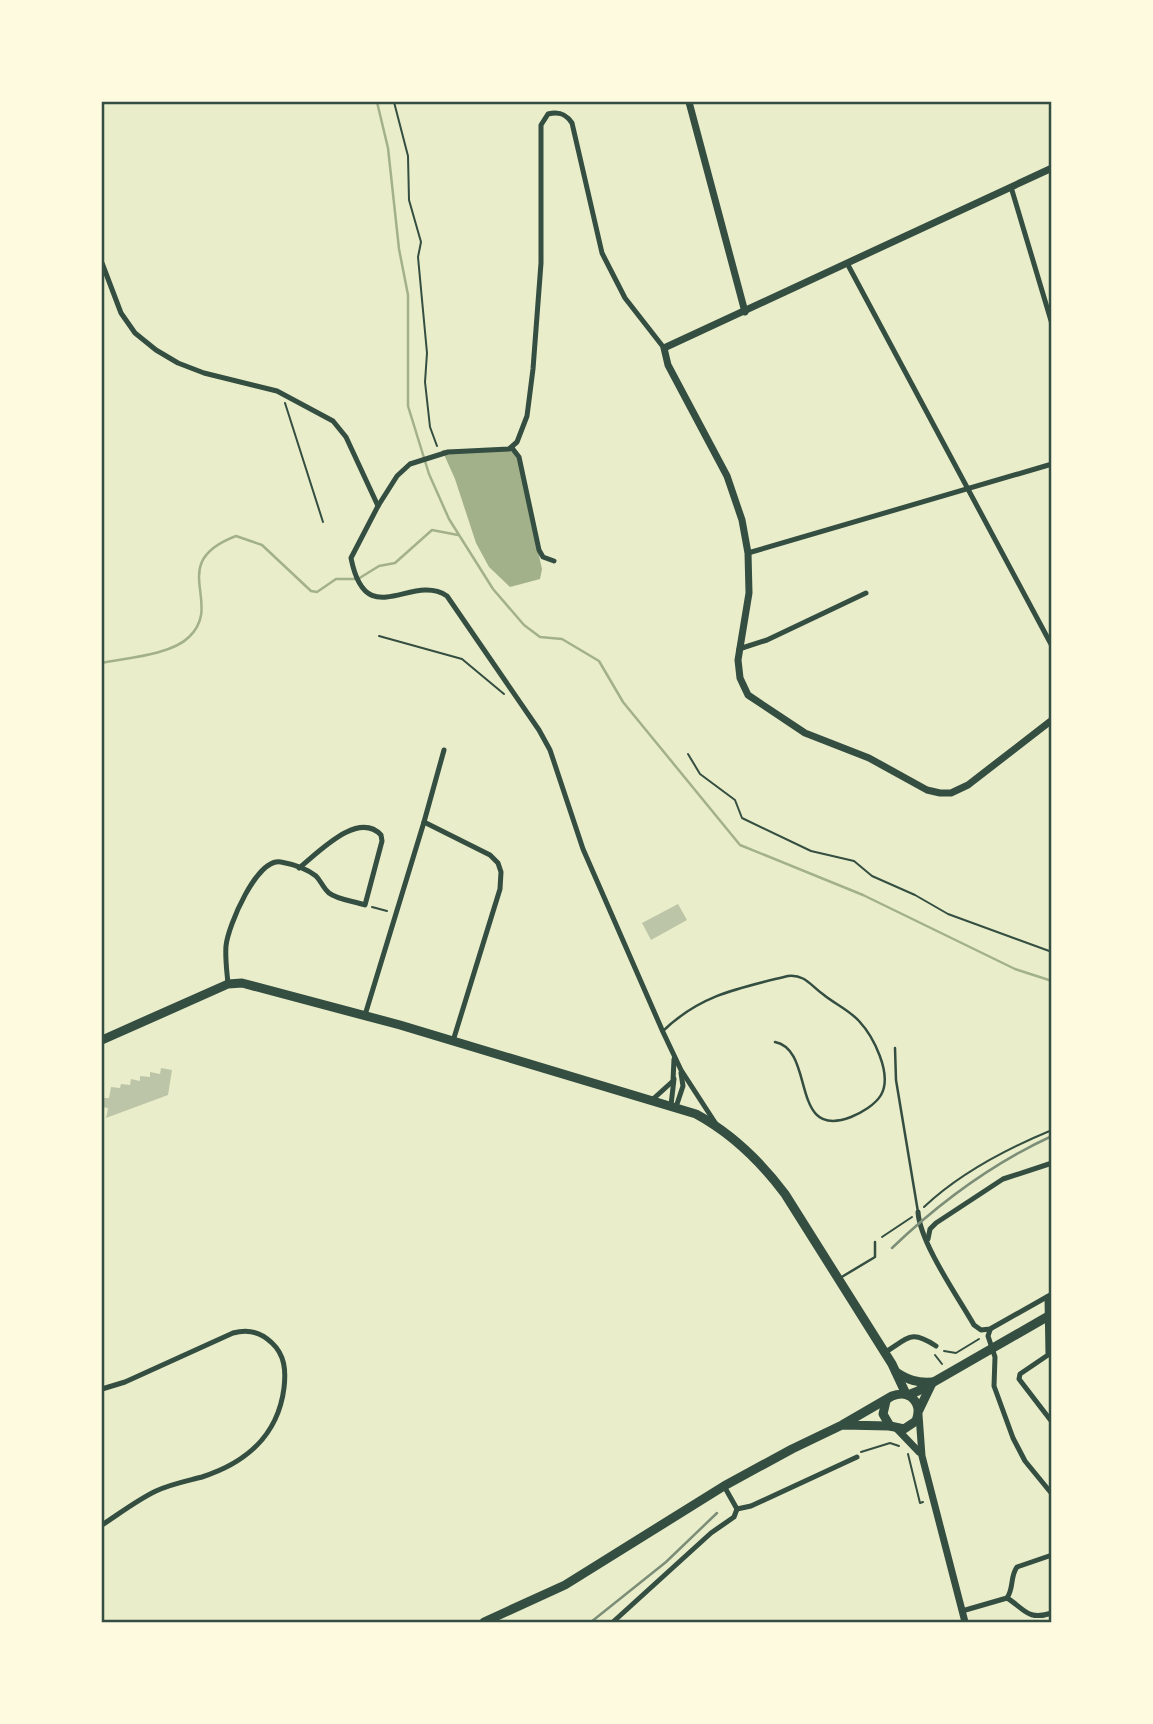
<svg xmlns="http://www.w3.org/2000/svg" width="1153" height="1724" viewBox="0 0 1153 1724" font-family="Signika,sans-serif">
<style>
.water{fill:#a3b18a}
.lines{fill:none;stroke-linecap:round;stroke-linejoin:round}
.stream{stroke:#a3b18a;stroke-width:2.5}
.building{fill:#bcc5a7}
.path{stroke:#344e41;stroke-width:2}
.service{stroke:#344e41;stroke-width:2.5}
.minor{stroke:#344e41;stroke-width:5}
.tertiary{stroke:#344e41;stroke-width:7}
.primary{stroke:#344e41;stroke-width:9}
.rail{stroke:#7c8e77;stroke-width:2.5}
.neatline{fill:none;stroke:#344e41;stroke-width:2.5}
</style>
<rect width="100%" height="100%" fill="#e9edc9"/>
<polygon class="water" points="515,448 542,569 540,579 510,587 489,567 476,543 455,479 442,450"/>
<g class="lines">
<g class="stream">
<polyline points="377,102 388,148 399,249 408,295 408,406 429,474 449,519 493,589 524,625 540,637 562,639 599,661 623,702 740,845 863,895 1015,969 1052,981"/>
<path d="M 102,663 C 126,658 171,655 189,637 C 225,603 165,563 236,536 L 262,545 L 311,591 L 317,592 L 336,579 L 358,579 L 379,566 L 395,563 L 432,530 L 458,535"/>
</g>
</g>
<g class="building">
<polygon points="678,904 687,920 651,940 642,923"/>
<polygon points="161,1068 172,1070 168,1095 106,1118 108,1108 102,1107 103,1098 109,1098 111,1087 120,1088 121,1084 130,1085 131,1079 140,1081 140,1076 150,1077 150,1072 160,1074"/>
</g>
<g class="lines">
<g class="path">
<polyline points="394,102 408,156 409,200 421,242 418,257 427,353 425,382 430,427 437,446"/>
<polyline points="285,403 323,522"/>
<polyline points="379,636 462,659 504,694"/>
<polyline points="688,754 700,774 735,800 742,818 811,851 854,861 872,876 915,895 948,914 1052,952"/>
<polyline points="372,907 387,911"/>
<path d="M 924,1207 C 960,1173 1006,1149 1052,1130"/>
<polyline points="882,1237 912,1217"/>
<polyline points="944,1351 956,1353 979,1339"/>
<polyline points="935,1355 942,1364"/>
<polyline points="861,1452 890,1443 899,1446"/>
<polyline points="908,1454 920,1503 923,1502"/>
</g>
<g class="service">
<path d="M 663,1031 C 700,995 739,988 788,976 C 805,974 811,986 824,995 C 835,1004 849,1010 859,1021 C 873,1036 893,1074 881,1095 C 875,1105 861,1113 851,1117 C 789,1141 816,1050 775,1042"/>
<polyline points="895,1048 896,1080 918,1212"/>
<polyline points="840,1278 875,1257 875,1242"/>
</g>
<g class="minor">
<polyline points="1011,187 1052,324"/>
<polyline points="102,263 121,313 135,333 156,350 178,363 204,373 277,391 333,421 346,437 378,506"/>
<polyline points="848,265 1052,646"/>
<path d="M 664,348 L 625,298 L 602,253 L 572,123 C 566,114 559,111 548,114 L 541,125 L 541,263 L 533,369 L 527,416 L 517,442 L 509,449 L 448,452 L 410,464 L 397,476 L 378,506 L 351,558 C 366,634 411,572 447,596 L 539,730 L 550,750 L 583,849 L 663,1032 L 681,1070 L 716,1124"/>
<polyline points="512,448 519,457 539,550 543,557 554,561"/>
<polyline points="748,553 1052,464"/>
<polyline points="739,649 767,640 866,593"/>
<polyline points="424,822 444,750"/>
<path d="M 228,984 C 227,972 225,959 226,946 C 228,926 257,857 281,862 C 292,864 307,869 316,876 C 321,881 323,888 329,893 C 338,900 354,901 365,905 L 382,841 L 381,835 C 358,810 318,853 299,868"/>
<polyline points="365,1015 424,822 490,855 498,863 501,872 500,889 453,1041"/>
<polyline points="652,1100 673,1081 674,1059"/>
<polyline points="671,1105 674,1079"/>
<polyline points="676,1107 683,1086 681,1073"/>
<path d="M 918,1212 C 920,1243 958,1297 974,1325 L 981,1330 L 990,1329 L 1052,1294"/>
<polyline points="928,1239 930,1229 936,1223 1003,1179 1052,1163"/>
<polyline points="1047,1297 1048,1355 1020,1374 1019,1379 1052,1422"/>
<polyline points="990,1330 988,1336 995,1357 994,1386 1013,1438 1025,1461 1052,1494"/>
<path d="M 884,1353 C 909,1338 910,1329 936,1346"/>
<path d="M 102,1389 L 125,1382 L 233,1333 C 247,1329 261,1332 272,1343 C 285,1355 286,1371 284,1388 C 278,1435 246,1463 202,1477 C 187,1481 171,1484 156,1491 C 137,1500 119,1514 102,1525"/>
<polyline points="724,1486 737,1509"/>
<polyline points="737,1509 751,1506 857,1457"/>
<path d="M 1007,1598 C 1025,1609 1027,1621 1052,1613"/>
<path d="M 962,1611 L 1007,1598 C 1014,1588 1010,1576 1017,1567 L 1052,1555"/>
<polyline points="613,1622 711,1533 734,1517 737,1509"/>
</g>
<g class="tertiary">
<polyline points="689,102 745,312"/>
<polyline points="1052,168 664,348 668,365 727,476 742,520 748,553 749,593 738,660 740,678 748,695 805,733 869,758 927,790 940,793 951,793 968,785 1052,720"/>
<polyline points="919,1415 922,1456 965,1622"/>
<polyline points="897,1429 919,1452"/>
</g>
<g class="primary">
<path d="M 102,1040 L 228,984 L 242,983 L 400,1025 L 696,1114 C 731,1133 761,1162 785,1194 L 892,1364 L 906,1394"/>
<path d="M 896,1372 C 908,1380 917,1383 932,1382"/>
<polyline points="908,1395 918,1391 1052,1314"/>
<polyline points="886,1401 883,1414 890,1426"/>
<polyline points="919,1410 932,1383"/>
<path d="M 484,1622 L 565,1585 L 724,1486 L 792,1449 L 842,1425 L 892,1396 C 910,1389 923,1403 916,1421 L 904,1429 L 890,1426 L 842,1425"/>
</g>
<g class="rail">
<path d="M 892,1248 C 940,1202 991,1164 1052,1136"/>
<polyline points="591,1622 666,1562 717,1513"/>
</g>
</g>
<rect width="1153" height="1724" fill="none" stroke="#fefae0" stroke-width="206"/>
<rect x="103" y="103" width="947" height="1518" class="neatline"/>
</svg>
